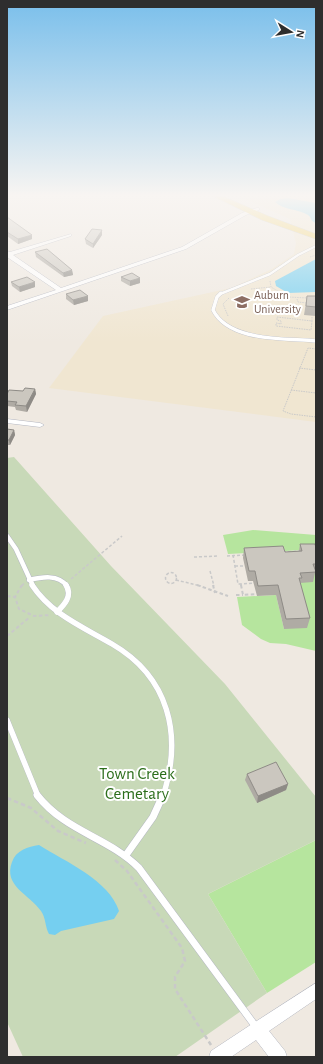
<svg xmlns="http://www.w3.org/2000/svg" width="323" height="1064" viewBox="0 0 323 1064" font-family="'Alegreya Sans',sans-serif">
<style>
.education{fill:#f0e6d1}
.green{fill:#b6e59e}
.cemetery{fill:#c8d9b8}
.water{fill:#75cff0}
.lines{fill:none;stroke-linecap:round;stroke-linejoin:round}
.service-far4-casing{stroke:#b4b7c1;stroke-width:3}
.service-far3-casing{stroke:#b4b7c1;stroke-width:4}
.service-far2-casing{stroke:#b4b7c1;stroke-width:5.5}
.service-far1-casing{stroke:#b4b7c1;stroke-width:6}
.service-casing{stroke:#b4b7c1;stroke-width:8}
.minor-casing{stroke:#b4b7c1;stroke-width:1}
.primary-casing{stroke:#c9c9c9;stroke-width:1}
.path-far3{stroke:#c9c9c9;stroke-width:1;stroke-dasharray:1.5 1;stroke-linecap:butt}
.path-far2{stroke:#c9c9c9;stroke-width:1.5;stroke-dasharray:3 2;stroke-linecap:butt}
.path-far1{stroke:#c9c9c9;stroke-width:2;stroke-dasharray:3.5 2.5;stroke-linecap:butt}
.path{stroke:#c9c9c9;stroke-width:2.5;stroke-dasharray:4.5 3;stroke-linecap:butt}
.service-far4{stroke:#fff;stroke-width:2.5}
.service-far3{stroke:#fff;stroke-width:3.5}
.service-far2{stroke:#fff;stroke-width:4.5}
.service-far1{stroke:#fff;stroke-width:5.5}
.service{stroke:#fff;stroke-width:7}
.minor{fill:#fff;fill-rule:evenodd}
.primary{fill:#f2d163;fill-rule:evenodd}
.wall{fill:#afaba4}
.shaded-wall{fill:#8e8b86}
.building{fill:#cbc7bf;stroke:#8e8b86}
.labels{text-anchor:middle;stroke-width:4;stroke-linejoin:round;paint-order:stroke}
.far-education-label{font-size:12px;fill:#785e54;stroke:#fff;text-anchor:start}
.near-park-label{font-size:17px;fill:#2c6e1b;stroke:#fff}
</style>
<rect width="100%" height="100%" fill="#efe9e1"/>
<polygon class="education" points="234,194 316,194 316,422 49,388 103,316 231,288 272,269 294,254 296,243 290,219"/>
<g class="green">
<polygon points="253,530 316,535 316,552 304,550 228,554 223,535"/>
<polygon points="311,573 316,573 316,651 286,644 270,643 261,639 242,625 237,597 276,595 284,629 298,583"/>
<polygon points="316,840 316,962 267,993 208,894"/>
</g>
<polygon class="cemetery" points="14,457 111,566 225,684 316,797 316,840 208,894 267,993 175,1057 23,1057 7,1022 7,458"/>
<g class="water">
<path d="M 288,198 L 316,203 L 316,223 C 310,221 312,218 308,215 C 298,209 283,210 275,202 L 280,199 Z"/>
<polygon points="316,259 316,292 288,293 276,286 275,281"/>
<path d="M 39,845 C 66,862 109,880 119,911 L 114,919 L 61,931 L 55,935 L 49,934 C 45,927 46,918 41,911 C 29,894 3,886 12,862 C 16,850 28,847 39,845 Z"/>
</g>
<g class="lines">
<defs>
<polyline id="service-far4" points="220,294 270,274 298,255 316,246"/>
<path id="service-far3" d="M 221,293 L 217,297 L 213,310 C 229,342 285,338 316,341"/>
<g id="service-far2">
<polyline points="7,536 16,549 33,586"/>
<path d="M 29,580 C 42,577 58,574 67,586"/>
</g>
<g id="service-far1">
<path d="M 32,585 C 51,614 83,627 112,644 C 169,677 183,735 163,796"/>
<path d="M 57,612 C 64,605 73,596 66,585"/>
<polyline points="7,720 38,796"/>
</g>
<g id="service">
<path d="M 37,795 C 66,832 108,837 139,868 L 256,1027"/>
<polyline points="126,855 153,817 163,795"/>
</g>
<g id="minor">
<polygon points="257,208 259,208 259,210 246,215 186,249 7,310 7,306 56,290 7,257 7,251 10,252 71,234 71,236 13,255 61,288 182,247 242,213"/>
<polygon points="7,419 40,423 44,425 40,427 7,423"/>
<polygon points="316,983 316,999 269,1031 285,1051 287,1057 269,1057 256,1040 231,1057 209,1057 211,1051 252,1024"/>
</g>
<polygon id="primary" points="209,194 218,194 268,216 316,234 316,239 262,220"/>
</defs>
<use href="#service-far4" class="service-far4-casing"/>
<use href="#service-far3" class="service-far3-casing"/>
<use href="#service-far2" class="service-far2-casing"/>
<use href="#service-far1" class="service-far1-casing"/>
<use href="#service" class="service-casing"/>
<use href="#minor" class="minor-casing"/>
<use href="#primary" class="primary-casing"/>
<g class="path-far3">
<polyline points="313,194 316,195"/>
<polyline points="310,257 316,255"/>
<polyline points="270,281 271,287 288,297 308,298"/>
<polyline points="251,289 271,287"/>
<polyline points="297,299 298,302 307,303"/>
<polyline points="228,316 223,304 229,298"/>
<polygon points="277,317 312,321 311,330 276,326 276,323 281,324 281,321 277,320"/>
<polyline points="312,321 312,316"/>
<polyline points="316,349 308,348 283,411 291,414 316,417"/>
<polyline points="299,368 316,370"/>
<polyline points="291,390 316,393"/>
</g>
<g class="path-far2">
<polyline points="283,552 299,551"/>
<polyline points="233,555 238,584 241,584"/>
<polyline points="227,556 245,555"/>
<polyline points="194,557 219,556"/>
<polyline points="235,566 245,566"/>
<polyline points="210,571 214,586"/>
<circle cx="171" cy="578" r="5.5"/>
<polyline points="71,579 122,536"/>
<polyline points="176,580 201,586"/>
<polyline points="22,586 24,583"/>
<polyline points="241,586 241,584 254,583"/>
</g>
<g class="path-far1">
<polyline points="22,585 15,597 19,609 34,616 51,615"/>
<polyline points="197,585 228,596"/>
<polyline points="213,585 215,593"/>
<polyline points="241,585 243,595 256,594"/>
<polyline points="236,595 243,595"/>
<polyline points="7,596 15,597"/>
<polyline points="7,636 30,617"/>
</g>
<g class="path">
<polyline points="7,798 31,808 58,831 86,843"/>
<polyline points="115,860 127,871 182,948 185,961 175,977 175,989 211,1045"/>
</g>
<use href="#service-far4" class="service-far4"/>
<use href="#service-far3" class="service-far3"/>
<use href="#service-far2" class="service-far2"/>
<use href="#service-far1" class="service-far1"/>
<use href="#service" class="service"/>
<use href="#minor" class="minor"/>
<use href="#primary" class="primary"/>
</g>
<g class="wall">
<polygon points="7,217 32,239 18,244 7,236"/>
<polygon points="102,235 93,248 86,244 85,239"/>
<polygon points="35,252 72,270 73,275 64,277 36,257"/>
<polygon points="121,277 140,283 130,286 121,281"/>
<polygon points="11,282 35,287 20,292 12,286"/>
<polygon points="66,294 88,296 88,301 74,305 66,299"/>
<polygon points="307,296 316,296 316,316 304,315"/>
<polygon points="35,389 36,394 27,412 16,410 15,407 7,406 7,394"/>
<polygon points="7,429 14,430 15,435 10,445 7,445"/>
<polygon points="300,544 316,548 316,573 315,573 313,582 300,583 310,618 307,628 284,629 276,595 257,596 253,581 248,581 243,558 244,548 285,552 299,551"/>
<polygon points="247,774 288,784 286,790 257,803 245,780"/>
</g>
<g class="shaded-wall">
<polygon points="102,230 102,235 93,248 93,244"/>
<polygon points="32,235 32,239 18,244 18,239"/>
<polygon points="72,270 73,275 64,277 63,273"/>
<polygon points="140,278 140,283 130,286 130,281"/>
<polygon points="35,282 35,287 20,292 19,287"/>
<polygon points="88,296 88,301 74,305 73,300"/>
<polygon points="35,389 36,394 27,412 26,406"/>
<polygon points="14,430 15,435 10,445 9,440"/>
<polygon points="288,784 286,790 257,803 258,796"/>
</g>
<g class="building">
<polygon points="7,217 32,235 18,239 7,232"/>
<polygon points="92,229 102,230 93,244 85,239"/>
<polygon points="47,249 72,270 63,273 35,252"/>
<polygon points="132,273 140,278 130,281 121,277"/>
<polygon points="27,277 35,282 19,287 11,282"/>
<polygon points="80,290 88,296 73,300 66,294"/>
<polygon points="307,296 316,296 316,307 306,306"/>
<polygon points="25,388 35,389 26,406 15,405 17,402 7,401 7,394 9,390 23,391"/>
<polygon points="7,429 14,430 9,440 7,440"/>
<polygon points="300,544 315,544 316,548 316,564 313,564 316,572 300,573 302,578 299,578 310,618 286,619 278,585 258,586 255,571 249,571 244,548 283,546 285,552 302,551"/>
<polygon points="276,762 288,784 258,796 247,774"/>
</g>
<linearGradient id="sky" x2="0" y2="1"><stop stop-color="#7abfeb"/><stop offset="0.57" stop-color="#f8f5f2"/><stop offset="1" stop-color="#f8f5f2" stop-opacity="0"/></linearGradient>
<rect width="323" height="343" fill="url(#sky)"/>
<defs>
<symbol id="university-bare" viewBox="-9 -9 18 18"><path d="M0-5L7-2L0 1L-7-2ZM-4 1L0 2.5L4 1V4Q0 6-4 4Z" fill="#8d6e63" stroke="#fff" stroke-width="2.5" paint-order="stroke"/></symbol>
</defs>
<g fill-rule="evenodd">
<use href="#university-bare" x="231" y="291" width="22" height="22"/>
</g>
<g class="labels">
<g class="far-education-label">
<text x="254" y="299">Auburn<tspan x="254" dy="14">University</tspan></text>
</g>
<g class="near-park-label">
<text x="137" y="779">Town Creek<tspan x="137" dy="20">Cemetary</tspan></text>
</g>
</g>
<rect width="323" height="1064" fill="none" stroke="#2e2e2e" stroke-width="16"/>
<g transform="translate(291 32) rotate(101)" stroke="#ffffff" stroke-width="3" paint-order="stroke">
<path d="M0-3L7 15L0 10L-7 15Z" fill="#2e2e2e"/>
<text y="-6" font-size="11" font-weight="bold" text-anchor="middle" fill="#2e2e2e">N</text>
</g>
</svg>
